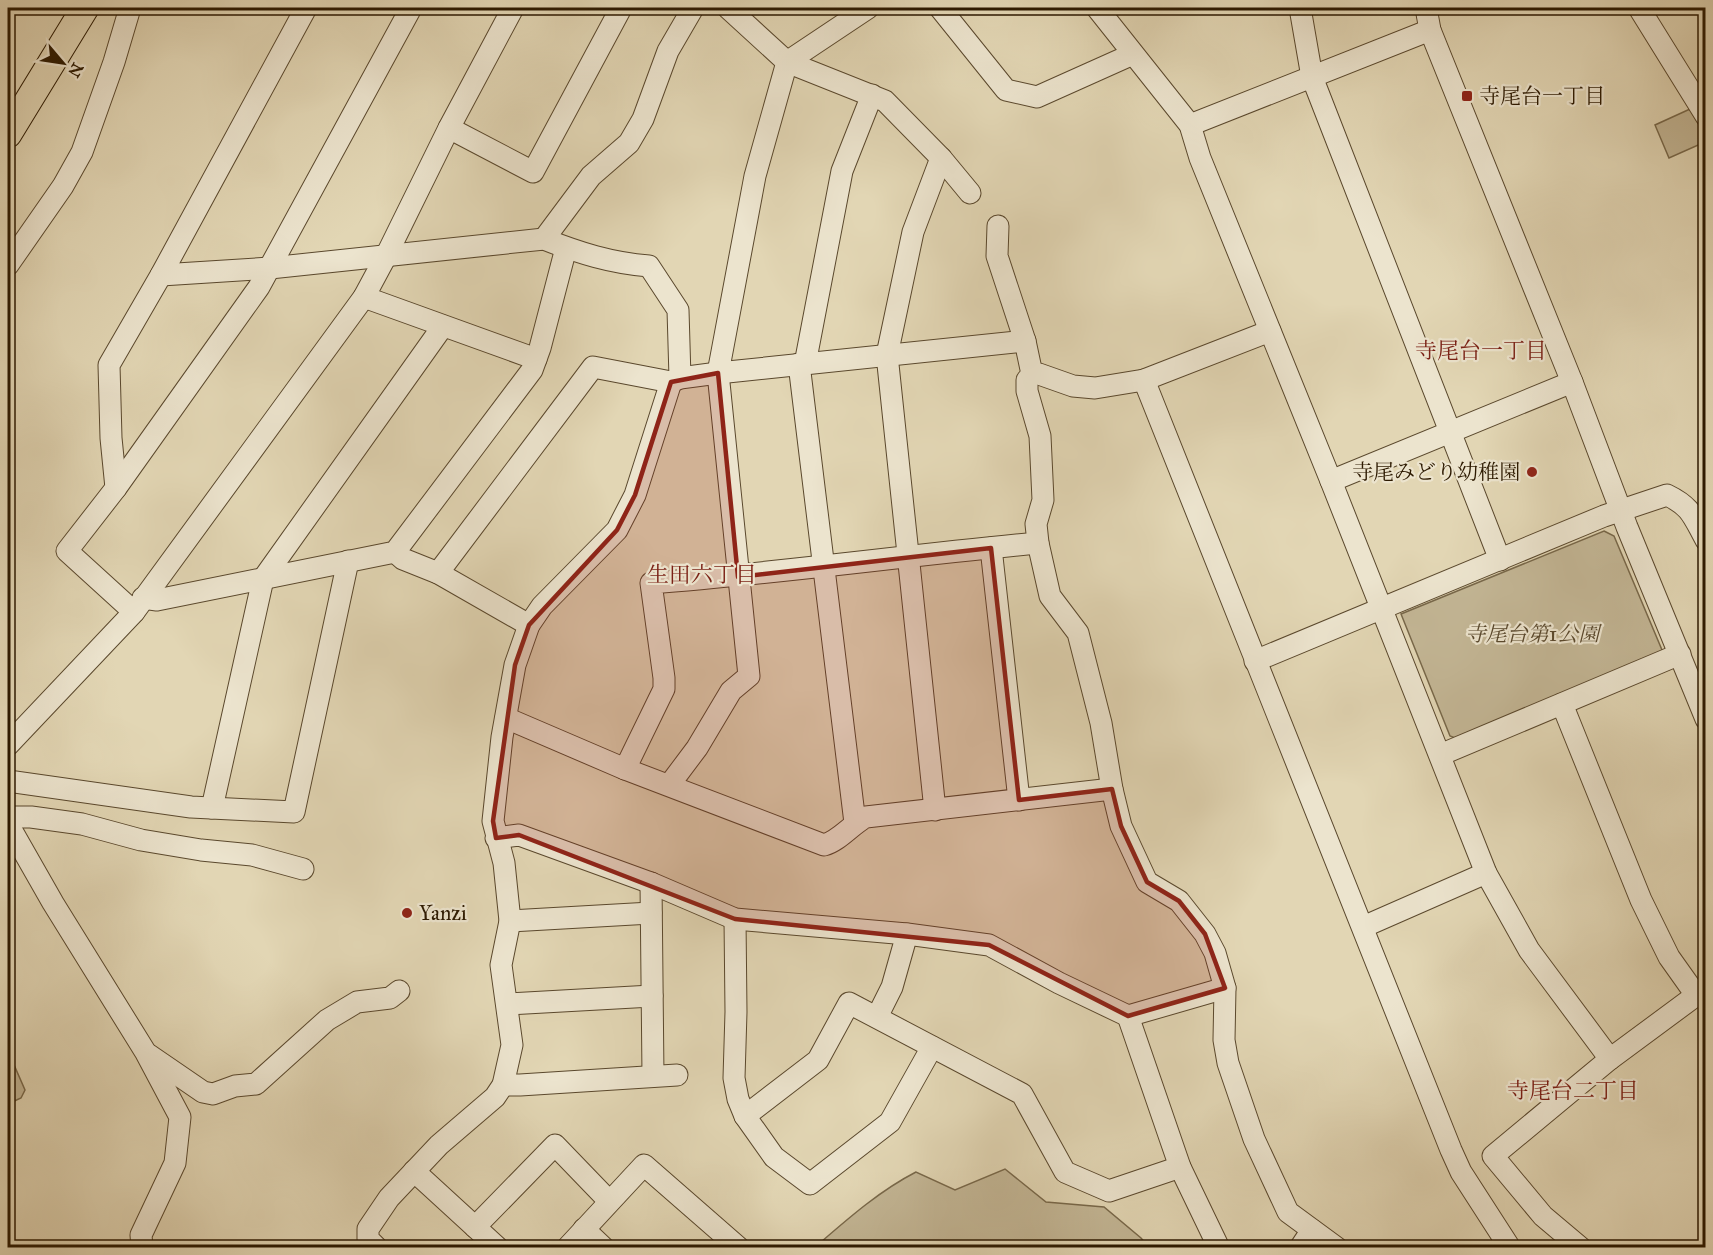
<svg xmlns="http://www.w3.org/2000/svg" width="1713" height="1255" viewBox="0 0 1713 1255" font-family="'IM FELL Great Primer','Noto Serif JP',serif">
<style>
.green{fill:#c3b695;stroke:#78684a;stroke-width:1.5}
.lines{fill:none;stroke-linecap:round;stroke-linejoin:round}
.minor-casing{stroke:#5a482d;stroke-width:23}
.major-casing{stroke:#2c1900;stroke-width:29}
.minor{stroke:#ece4ce;stroke-width:21}
.major{stroke:#e2d6b4;stroke-width:27}
.marked{fill:#8f2418;fill-opacity:0.2;stroke:#8f2418;stroke-width:4.5;stroke-linejoin:round}
.poi-dot{fill:#8f2418;stroke:#ece4ce;stroke-width:2}
.labels{text-anchor:middle;stroke-width:4.5;stroke-linejoin:round;paint-order:stroke}
.poi-label{font-size:21px;fill:#2c1900;stroke:#ece4ce;text-anchor:start}
.park-label{font-size:21px;font-style:italic;fill:#59482d;stroke:#ece4ce}
.neighbourhood-label{font-size:22px;fill:#7a1f14;stroke:#ece4ce}
</style>
<rect width="100%" height="100%" fill="#e2d6b4"/>
<filter id="stains"><feTurbulence type="fractalNoise" baseFrequency=".00333" numOctaves="4"/><feColorMatrix values="0 0 0 0 .2 0 0 0 0 .09 0 0 0 0 .02 0 0 0 .5 -.17"/></filter>
<radialGradient id="worn" r=".72"><stop offset=".6" stop-color="#630" stop-opacity="0"/><stop offset="1" stop-color="#630" stop-opacity=".3"/></radialGradient>
<g class="green">
<polygon points="1690,109 1705,136 1705,142 1669,158 1655,125"/>
<polygon points="1604,531 1614,536 1662,650 1659,656 1455,738 1450,736 1401,614"/>
<polygon points="8,1055 11,1058 25,1090 21,1098 8,1104"/>
<path d="M 1005,1169 L 1046,1202 L 1104,1207 L 1141,1238 L 1149,1247 L 830,1248 L 821,1242 C 851,1216 881,1190 916,1172 L 955,1190 Z"/>
</g>
<g class="lines">
<defs>
<g id="minor">
<polyline points="728,8 787,62 885,101 941,158 970,193"/>
<polyline points="940,8 1006,90 1037,97 1133,54"/>
<polyline points="1097,8 1190,125 1200,158 1331,481 1486,873 1529,950 1610,1059"/>
<polyline points="1300,8 1312,77 1500,560"/>
<polyline points="1426,8 1430,30 1572,382 1627,527 1706,719"/>
<polyline points="1639,8 1706,116"/>
<polyline points="1190,125 1430,30"/>
<polyline points="449,128 533,172 621,8"/>
<polyline points="998,226 997,256 1025,341 1032,374 1027,380 1027,391 1040,436 1043,500 1036,524 1038,543 1050,596 1078,633 1101,723 1112,789 1121,826 1147,882 1179,901 1205,934 1215,953 1225,988 1224,1040 1228,1063 1254,1139 1288,1212 1337,1248"/>
<polyline points="544,239 591,176 629,143 643,119 668,51 693,8"/>
<polyline points="8,265 63,186 82,152 114,62 130,8"/>
<path d="M 161,275 L 270,268 L 544,239 C 579,253 611,263 649,266 L 678,310 L 680,378"/>
<polyline points="364,297 536,359"/>
<polyline points="799,364 855,823"/>
<polyline points="805,364 842,171 872,95"/>
<polyline points="1032,374 1039,374 1073,386 1095,388 1144,380 1270,331"/>
<polyline points="1144,380 1451,1150 1461,1172 1510,1248"/>
<polyline points="1331,481 1572,382"/>
<polyline points="116,488 111,438 109,365 161,275 306,8"/>
<polyline points="991,548 1019,800"/>
<polyline points="395,552 403,559 438,573 529,625"/>
<polyline points="438,573 593,367 671,382 680,378 718,373 1025,341"/>
<polyline points="143,598 157,600 395,552 532,370 540,348 566,248"/>
<polyline points="134,612 67,551 116,488 259,287 411,8"/>
<path d="M 1255,661 L 1604,516 L 1667,495 C 1692,507 1693,517 1706,540"/>
<polyline points="1562,704 1641,900 1669,957 1696,995"/>
<path d="M 506,718 L 625,769 L 824,845 C 839,841 852,824 866,817 L 1112,789"/>
<polyline points="8,745 134,612 364,297 386,256 449,128 513,8"/>
<polyline points="1440,755 1680,654"/>
<path d="M 625,769 L 664,689 L 664,678 L 651,583 C 781,573 909,555 1038,543"/>
<polyline points="8,781 191,807 294,812 348,561"/>
<polyline points="670,784 697,748 731,691 749,676 718,373 755,176 787,62 868,8"/>
<polyline points="212,808 263,579 443,326"/>
<polyline points="935,810 887,355 913,232 941,158"/>
<polyline points="8,817 31,817 82,824 141,840 201,850 252,855 303,869"/>
<polyline points="8,824 53,903 146,1053 180,1117 175,1163 141,1235 142,1248"/>
<polyline points="496,838 519,835 651,883 735,919 907,934 989,945 1059,983 1128,1016 1225,988"/>
<polyline points="651,883 653,1076"/>
<polyline points="735,919 736,1012 734,1078 738,1099 745,1116 774,1157 810,1184 890,1122 932,1047"/>
<polyline points="510,921 651,913"/>
<polyline points="1363,927 1486,873"/>
<polyline points="508,1004 652,996"/>
<polyline points="1128,1016 1180,1167 1219,1248"/>
<polyline points="877,1017 892,987 907,934"/>
<polyline points="149,1055 203,1092 213,1094 235,1086 256,1084 327,1020 357,1002 390,998 399,991"/>
<polyline points="503,1085 520,1085 677,1075"/>
<polyline points="745,1116 818,1060 849,1003 1022,1094 1065,1172 1109,1191 1180,1167"/>
<polyline points="414,1171 498,1248"/>
<polyline points="475,1227 555,1145 609,1201"/>
<polyline points="584,1229 604,1248"/>
<polyline points="377,1248 368,1239 368,1229 389,1198 439,1145 495,1097 503,1085 512,1045 501,965 510,921 504,863 493,821 502,737 515,665 529,625 542,606 617,530 635,495 671,382"/>
<polyline points="567,1248 644,1165 739,1248"/>
<polyline points="1300,1248 1312,1230"/>
<polyline points="1581,1248 1543,1216 1493,1156 1610,1059 1706,988"/>
</g>
<polyline id="major" points="8,134 85,8"/>
</defs>
<use href="#minor" class="minor-casing"/>
<use href="#major" class="major-casing"/>
<use href="#minor" class="minor"/>
<use href="#major" class="major"/>
</g>
<path class="marked" d="M 718,373 L 738,577 L 991,548 L 1019,800 L 1112,789 L 1121,826 L 1147,882 L 1179,901 L 1205,934 L 1225,988 L 1128,1016 L 989,945 L 735,919 L 519,835 L 496,838 L 493,821 L 515,665 L 529,625 L 617,530 L 635,495 L 671,382 Z"/>
<g class="poi-dot">
<rect x="1461" y="90" width="12" height="12" rx="3"/>
<circle cx="1532" cy="472" r="6"/>
<circle cx="407" cy="913" r="6"/>
</g>
<g class="labels">
<g class="poi-label">
<text x="1479" y="103">寺尾台一丁目</text>
<text x="1520" y="479" text-anchor="end">寺尾みどり幼稚園</text>
<text x="419" y="920">Yanzi</text>
</g>
<g class="park-label">
<text x="1532" y="641">寺尾台第1公園</text>
</g>
<g class="neighbourhood-label">
<text x="1481" y="358">寺尾台一丁目</text>
<text x="702" y="582">生田六丁目</text>
<text x="1573" y="1098">寺尾台二丁目</text>
</g>
</g>
<rect width="1713" height="1255" fill="none" stroke="#e2d6b4" stroke-width="30"/>
<rect x="9" y="9" width="1695" height="1237" fill="none" stroke="#2c1900" stroke-width="3"/>
<rect x="15" y="15" width="1683" height="1225" fill="none" stroke="#2c1900" stroke-width="1.5"/>
<g transform="translate(63 63) rotate(119)" stroke="#ece4ce" stroke-width="4.5" paint-order="stroke">
<path d="M0-4.5L10 22L0 15L-10 22Z" fill="#2c1900"/>
<text y="-9" font-size="16" font-weight="bold" text-anchor="middle" fill="#2c1900">N</text>
</g>
<rect width="100%" height="100%" filter="url(#stains)"/>
<rect width="100%" height="100%" fill="url(#worn)"/>
</svg>
